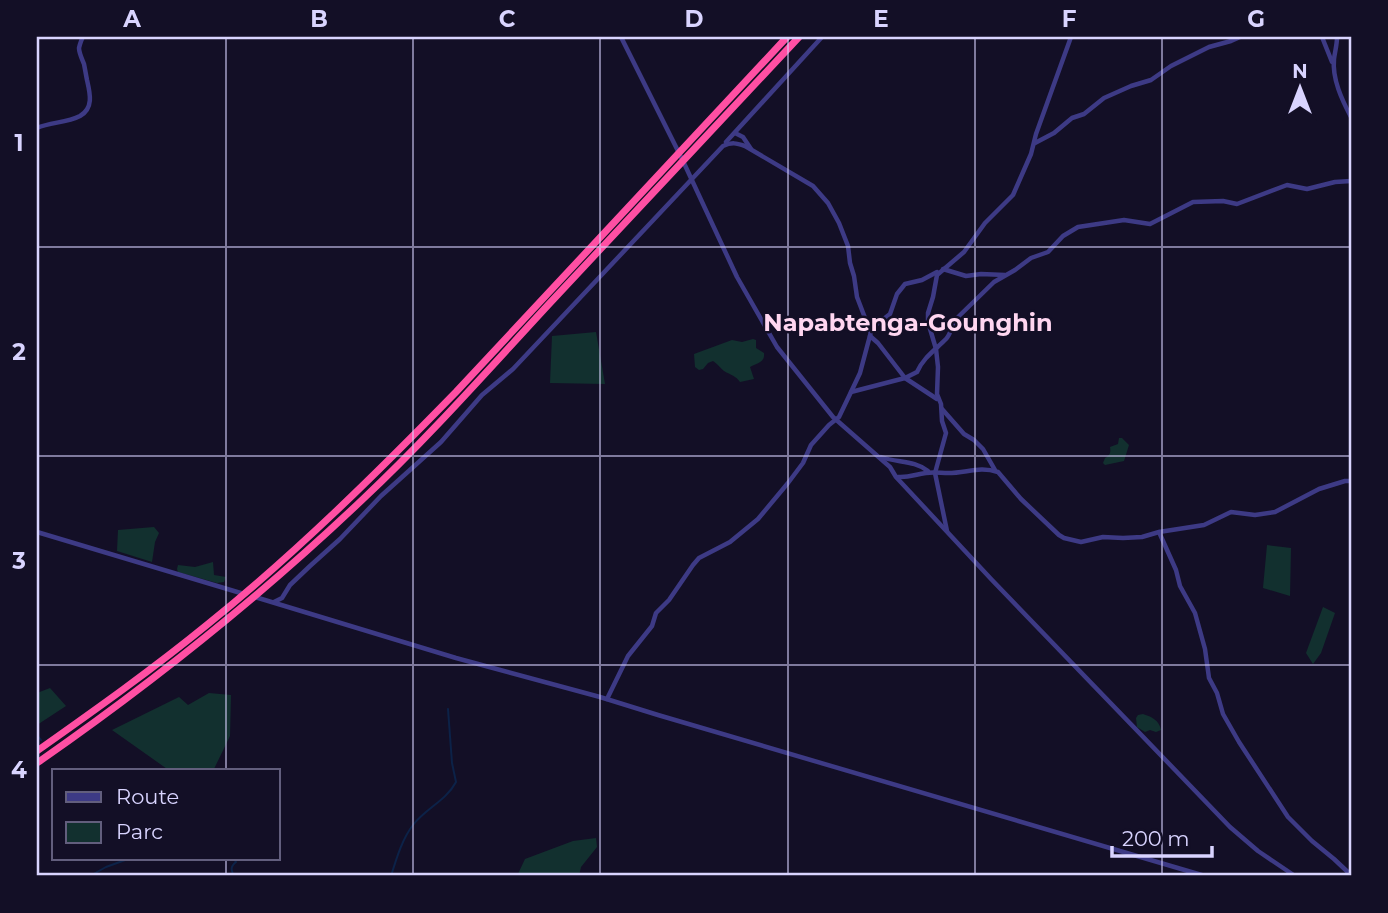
<svg xmlns="http://www.w3.org/2000/svg" width="1388" height="913" viewBox="0 0 1388 913" font-family="Montserrat,sans-serif">
<style>
.green{fill:#12302f}
.lines{fill:none;stroke-linecap:round;stroke-linejoin:round}
.stream{stroke:#0c2248;stroke-width:2}
.minor{stroke:#3d3a85;stroke-width:4.5}
.highway{stroke:#ff4fa3;stroke-width:7}
.grid{fill:none;stroke:#d9d4ff;stroke-width:2;stroke-opacity:0.55}
.labels{text-anchor:middle;stroke-width:5;stroke-linejoin:round;paint-order:stroke}
.quarter-label{font-size:24px;font-weight:bold;fill:#ffd6f0;stroke:#130f26}
.neatline{fill:none;stroke:#d9d4ff;stroke-width:2.5}
.grid-label{font-size:23px;text-anchor:middle;font-weight:bold;fill:#d9d4ff}
</style>
<rect width="100%" height="100%" fill="#130f26"/>
<g class="green">
<polygon points="596,332 605,384 550,383 552,336"/>
<path d="M 753,339 L 756,340 L 756,348 L 764,353 C 765,363 757,363 750,367 L 754,379 L 740,382 C 736,376 731,375 724,371 C 720,368 718,364 713,361 L 708,363 L 703,369 L 699,370 L 695,367 L 694,354 L 732,340 L 742,342 Z"/>
<path d="M 1119,438 L 1122,438 L 1129,445 L 1124,461 L 1105,465 L 1103,463 L 1105,458 C 1110,455 1111,453 1110,447 L 1118,444 Z"/>
<polygon points="154,527 159,533 155,542 152,562 117,551 118,530"/>
<polygon points="1267,545 1291,548 1290,596 1263,588"/>
<polygon points="213,562 214,575 226,577 224,582 217,583 178,572 177,569 178,565 195,567"/>
<polygon points="1323,607 1335,613 1321,653 1313,664 1306,653"/>
<polygon points="50,688 66,706 37,725 37,693"/>
<polygon points="209,693 231,695 230,736 213,771 170,771 112,730 179,697 188,705"/>
<path d="M 1143,714 C 1152,717 1159,720 1161,730 L 1156,732 L 1150,730 L 1145,732 L 1137,727 L 1136,718 L 1138,715 Z"/>
<polygon points="596,838 597,847 581,867 579,876 517,876 525,859 573,841"/>
</g>
<g class="lines">
<g class="stream">
<polyline points="37,735 41,740"/>
<path d="M 234,859 L 236,862 C 230,867 231,870 234,876"/>
<polyline points="90,876 106,867 128,859"/>
<path d="M 391,876 C 396,860 402,839 413,825 C 426,808 446,801 456,782 L 452,763 L 448,709"/>
</g>
<g class="minor">
<polyline points="621,37 683,161 737,277 777,347 833,417 890,467 896,477 992,580 1230,827 1258,851 1295,876"/>
<polyline points="1322,37 1332,62"/>
<path d="M 1337,37 C 1337,45 1335,51 1334,59 C 1332,79 1342,100 1351,117"/>
<path d="M 37,128 C 51,122 66,123 80,116 C 94,108 90,93 87,80 C 86,75 85,69 84,64 C 82,59 79,53 79,48 C 80,44 81,40 83,37"/>
<polyline points="735,133 743,137 751,149"/>
<polyline points="726,142 822,37"/>
<polyline points="1035,143 1054,133 1072,118 1084,114 1104,98 1131,86 1151,80 1171,66 1209,47 1231,41 1240,37"/>
<polyline points="943,269 966,276 981,274 1005,275"/>
<polyline points="870,336 878,343 905,378 937,399"/>
<polyline points="851,392 860,373 872,328 890,314 897,294 905,284 922,280 937,272"/>
<polyline points="942,409 964,434 974,440 983,449 995,470"/>
<path d="M 881,457 C 898,463 914,460 928,471"/>
<path d="M 898,477 C 909,478 916,474 926,473 C 933,472 941,473 948,473 C 967,473 979,466 998,472 L 1021,499 L 1059,535 L 1064,538 L 1081,542 L 1103,537 L 1123,538 L 1142,537 L 1159,532 L 1204,525 L 1231,512 L 1255,515 L 1275,512 L 1319,489 L 1345,481 L 1351,481"/>
<polyline points="947,531 935,473 946,433 942,421 941,404 937,394 938,367 936,349 928,322 928,313 933,297 937,275 964,252 985,223 1013,195 1031,154 1036,134 1071,37"/>
<polyline points="37,532 244,594"/>
<polyline points="1159,532 1176,570 1180,586 1195,613 1205,649 1209,678 1217,693 1223,714 1239,742 1288,817 1312,841 1334,859 1351,875"/>
<polyline points="255,597 456,658 600,697 658,715 1205,876"/>
<path d="M 274,602 L 282,598 L 290,585 L 310,566 L 340,539 L 381,496 L 441,442 L 482,395 L 513,369 L 723,146 C 732,142 736,143 745,146 L 813,186 L 828,203 L 839,223 L 848,246 L 850,263 L 854,276 L 857,297 L 870,331"/>
<path d="M 607,699 L 628,656 L 652,626 L 656,613 L 669,600 L 693,565 L 699,558 L 730,542 L 758,519 L 788,483 L 803,463 L 811,445 L 829,425 L 839,417 L 851,392 L 905,378 L 917,372 C 923,358 935,350 946,339 C 951,334 952,325 956,319 L 994,282 L 1015,270 L 1031,258 L 1048,252 L 1063,236 L 1078,227 L 1124,220 L 1150,224 L 1193,202 L 1223,201 L 1237,204 L 1287,185 L 1307,189 L 1335,182 L 1351,181"/>
</g>
<g class="highway">
<path d="M 37,751 C 95,710 153,669 208,624 C 296,553 377,473 456,392 L 787,37"/>
<path d="M 37,763 C 152,683 261,596 362,500 C 428,438 488,370 549,304 C 632,215 716,126 799,37"/>
</g>
</g>
<path class="grid" d="M 226,37 L 226,771M 413,37 L 413,876M 600,37 L 600,876M 788,37 L 788,876M 975,37 L 975,876M 1162,37 L 1162,876M 37,247 L 1351,247M 37,456 L 1351,456M 37,665 L 1351,665M 226,859 L 226,876"/>
<g class="labels">
<g class="quarter-label">
<text x="908" y="331">Napabtenga-Gounghin</text>
</g>
</g>
<rect width="1388" height="913" fill="none" stroke="#130f26" stroke-width="77"/>
<rect x="52" y="769" width="228" height="91" fill="#130f26" stroke="#625e7d" stroke-width="2"/>
<rect x="66" y="792" width="35" height="10" fill="#3d3a85" stroke="#625e7d" stroke-width="2"/>
<text x="116" y="804" font-size="21" fill="#d9d4ff">Route</text>
<rect x="66" y="822" width="35" height="21" fill="#12302f" stroke="#625e7d" stroke-width="2"/>
<text x="116" y="839" font-size="21" fill="#d9d4ff">Parc</text>
<g transform="translate(1300 88)" stroke="#130f26" stroke-width="5" paint-order="stroke">
<path d="M0-5L12 26L0 18L-12 26Z" fill="#d9d4ff"/>
<text y="-10" font-size="19" font-weight="bold" text-anchor="middle" fill="#d9d4ff">N</text>
</g>
<path d="M1112 846v10h100v-10" fill="none" stroke="#d9d4ff" stroke-width="3.5"/>
<text x="1122" y="846" font-size="21" fill="#d9d4ff" stroke="#130f26" stroke-width="5" paint-order="stroke">200 m</text>
<rect x="38" y="38" width="1312" height="836" class="neatline"/>
<g class="grid-label">
<text x="132" y="27">A</text>
<text x="319" y="27">B</text>
<text x="507" y="27">C</text>
<text x="694" y="27">D</text>
<text x="881" y="27">E</text>
<text x="1069" y="27">F</text>
<text x="1256" y="27">G</text>
<text x="19" y="151">1</text>
<text x="19" y="360">2</text>
<text x="19" y="569">3</text>
<text x="19" y="778">4</text>
</g>
</svg>
